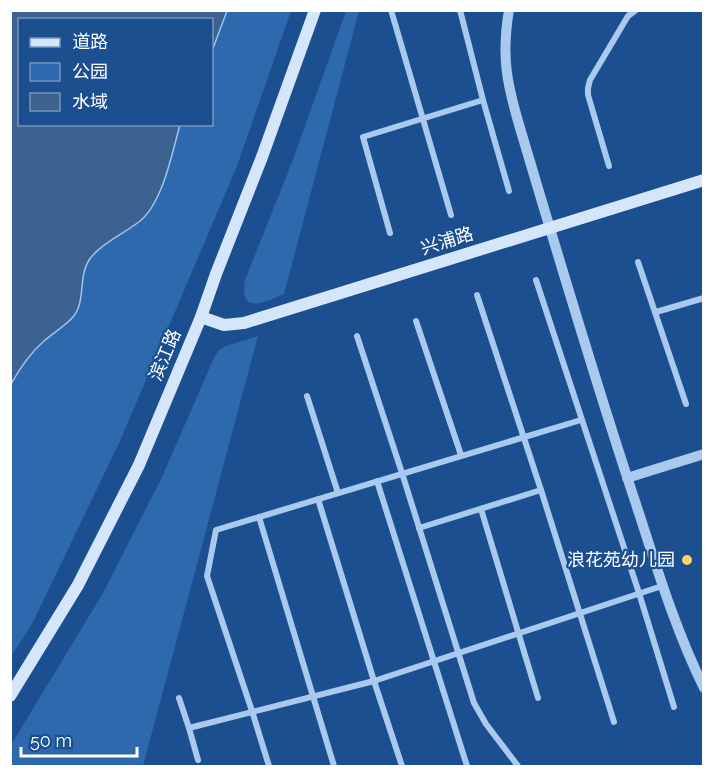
<svg xmlns="http://www.w3.org/2000/svg" width="714" height="777" viewBox="0 0 714 777" font-family="Raleway,'Noto Sans SC',sans-serif">
<style>
.green{fill:#2e69ad}
.water{fill:#3c6290;stroke:#9cc4f0;stroke-width:1.5}
.lines{fill:none;stroke-linecap:round;stroke-linejoin:round}
.minor{stroke:#a9c9ee;stroke-width:6}
.tertiary{stroke:#a9c9ee;stroke-width:10}
.secondary{stroke:#d6e6fa;stroke-width:12}
.poi-dot{fill:#ffd166;stroke:#1b4f8f;stroke-width:2}
.labels{text-anchor:middle;stroke-width:4.5;stroke-linejoin:round;paint-order:stroke}
.street-label{font-size:18px;fill:#fff;stroke:#1b4f8f}
.poi-label{font-size:18px;fill:#fff;stroke:#1b4f8f;text-anchor:end}
</style>
<rect width="100%" height="100%" fill="#1b4f8f"/>
<g class="green">
<polygon points="227,11 291,11 237,166 120,441 33,622 11,657 11,384 26,360 43,341 61,328 80,302 84,271 89,260 96,252 141,220 151,210 159,196 180,125 212,124 212,51"/>
<path d="M 346,11 L 359,11 L 284,294 C 265,302 239,316 245,280 L 294,157 Z"/>
<polygon points="258,336 143,766 11,766 11,745 103,593 162,477 214,358 219,350 226,346"/>
</g>
<path class="water" d="M 11,10 L 227,11 L 212,51 L 212,20 L 20,20 L 20,124 L 180,125 C 172,153 163,202 140,221 C 125,233 100,244 89,260 C 78,277 86,302 73,317 C 65,326 53,333 44,341 C 30,353 20,368 11,384 Z"/>
<g class="lines">
<g class="minor">
<polyline points="391,10 451,215"/>
<polyline points="460,10 483,100 509,191"/>
<polyline points="609,166 588,95 588,88 590,80 628,16 636,10"/>
<polyline points="390,233 363,137 483,100"/>
<polyline points="638,262 686,404"/>
<polyline points="536,280 639,593 674,707"/>
<polyline points="477,295 541,490 614,722"/>
<polyline points="656,312 704,298"/>
<polyline points="416,321 461,455"/>
<polyline points="357,336 402,473 474,703 486,724 518,766"/>
<polyline points="307,396 338,493"/>
<polyline points="377,481 467,766"/>
<polyline points="318,499 374,681 402,766"/>
<polyline points="481,509 538,698"/>
<polyline points="259,517 334,766"/>
<polyline points="419,528 541,490"/>
<polyline points="179,698 189,728 198,760"/>
<polyline points="189,728 374,681 662,586"/>
<polyline points="269,766 252,711 207,576 216,530 581,420"/>
</g>
<g class="tertiary">
<path d="M 509,10 C 501,57 507,84 520,128 C 556,249 592,371 632,492 C 654,558 673,625 704,688"/>
<polyline points="627,478 704,454"/>
</g>
<g class="secondary">
<polyline points="201,317 224,325 244,323 704,180"/>
<polyline points="10,696 78,585 139,465 201,317 216,274 262,157 315,10"/>
</g>
</g>
<circle class="poi-dot" cx="687" cy="560" r="6"/>
<g class="labels">
<g class="street-label">
<text transform="translate(447 241) rotate(-17)" y="6">兴浦路</text>
<text transform="translate(165 355) rotate(-67)" y="6">滨江路</text>
</g>
<g class="poi-label">
<text x="675" y="566">浪花苑幼儿园</text>
</g>
</g>
<rect width="714" height="777" fill="none" stroke="#ffffff" stroke-width="24"/>
<rect x="18" y="18" width="195" height="108" fill="#1b4f8f" stroke="#7695bc" stroke-width="1.5"/>
<rect x="30" y="38" width="30" height="9" fill="#d6e6fa" stroke="#7695bc" stroke-width="1.5"/>
<text x="72" y="48" font-size="18" fill="#ffffff">道路</text>
<rect x="30" y="63" width="30" height="18" fill="#2e69ad" stroke="#7695bc" stroke-width="1.5"/>
<text x="72" y="78" font-size="18" fill="#ffffff">公园</text>
<rect x="30" y="93" width="30" height="18" fill="#3c6290" stroke="#7695bc" stroke-width="1.5"/>
<text x="72" y="108" font-size="18" fill="#ffffff">水域</text>
<path d="M21 747v9h116v-9" fill="none" stroke="#ffffff" stroke-width="3"/>
<text x="30" y="747" font-size="18" fill="#ffffff" stroke="#1b4f8f" stroke-width="4.5" paint-order="stroke">50 m</text>
</svg>
